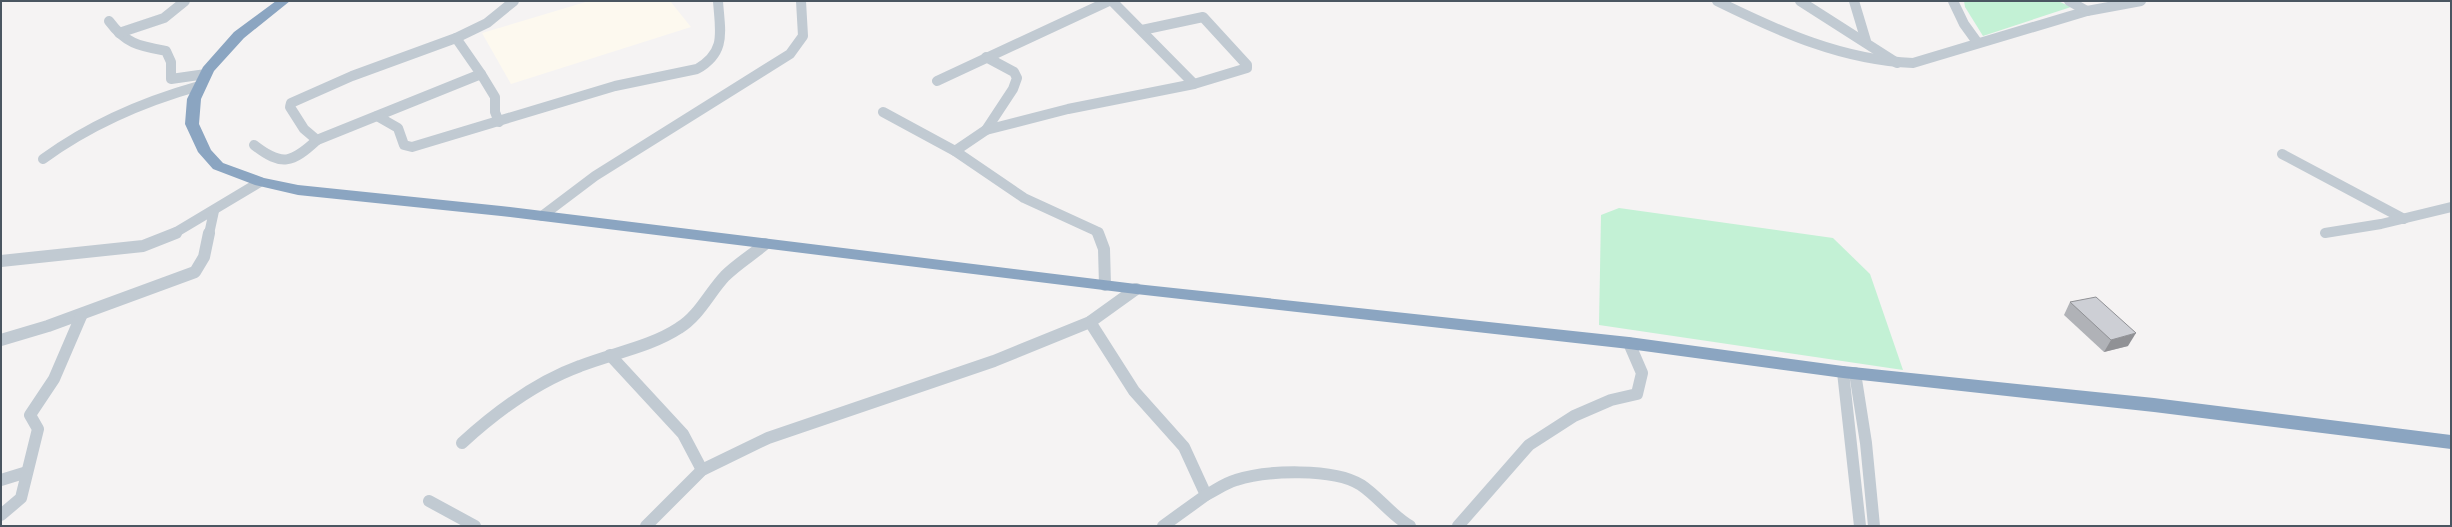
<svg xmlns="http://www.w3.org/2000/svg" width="2452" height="527" viewBox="0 0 2452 527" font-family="Signika,sans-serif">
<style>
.commercial{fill:#fdf9ef}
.green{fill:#c3f1d5}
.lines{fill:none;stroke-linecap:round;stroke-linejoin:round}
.minor-far1{stroke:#c1cad2;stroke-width:10}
.minor{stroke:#c1cad2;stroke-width:12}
.highway{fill:#8ba5c1;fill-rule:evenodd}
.wall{fill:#b0b2b7}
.shaded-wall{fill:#909195}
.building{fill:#cdcfd5;stroke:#909195}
</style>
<rect width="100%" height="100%" fill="#f5f3f3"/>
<polygon class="commercial" points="589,1 670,1 691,27 511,84 482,33"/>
<g class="green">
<polygon points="1964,1 2058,1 2071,7 1983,36 1965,7"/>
<polygon points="1619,208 1833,238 1870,274 1903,370 1599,325 1601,215"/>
</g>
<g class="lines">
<g class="minor-far1">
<polyline points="1112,1 1194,84"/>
<path d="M 1717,1 C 1780,32 1842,60 1913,63 L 2087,11 L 2141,1"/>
<polyline points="1800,1 1897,63"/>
<polyline points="1854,1 1866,41"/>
<polyline points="1953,1 1964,24 1977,42"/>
<polyline points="2069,1 2087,11"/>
<path d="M 109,21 C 126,44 139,46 166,51 L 171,62 L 171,79 L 206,74"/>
<polyline points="119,33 164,18 185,1"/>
<polygon points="456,38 481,74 317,140 304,129 290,107 291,103 352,76"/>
<polyline points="456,38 487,23 514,1"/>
<polyline points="986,57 1014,72 1017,78 1013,89 986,130"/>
<polyline points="481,74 495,97 495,112 499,122"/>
<polyline points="937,81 1109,1"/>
<polyline points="883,112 955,151 1024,198 1096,231 1098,234"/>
<path d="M 377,116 L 398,128 L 404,145 L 412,147 L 615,86 L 697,69 C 727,52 720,31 718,1"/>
<path d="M 254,145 C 282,167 292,163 317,140"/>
<polyline points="955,151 986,130 1068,109 1194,84 1247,68 1247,65 1203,17 1142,30"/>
<polyline points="2282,154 2404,219"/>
<path d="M 43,159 C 91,124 142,102 199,86"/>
<polyline points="542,216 595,176 790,54 803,36 801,1"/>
<polyline points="2325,233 2381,224 2451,207"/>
<polyline points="173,234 260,182"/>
<polyline points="209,234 214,211"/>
</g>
<g class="minor">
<polyline points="1098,233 1104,249 1105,285"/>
<polyline points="1,261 143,246 176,233"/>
<polyline points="1090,322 1134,391 1184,447 1206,495 1163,526"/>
<polyline points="1,340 48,326 195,272 204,257 209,233"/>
<polyline points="610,355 683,434 702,470"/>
<polyline points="1843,372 1860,526"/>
<polyline points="1855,373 1866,443 1874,526"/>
<path d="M 462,443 C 497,411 536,382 580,366 C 613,353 650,347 679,328 C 699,316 709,293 725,276 C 737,264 752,255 765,244"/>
<polyline points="1,480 27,472"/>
<path d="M 1206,495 C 1216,490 1225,483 1236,480 C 1266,470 1334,468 1361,485 C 1379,497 1391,515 1410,526"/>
<polyline points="429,501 475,526"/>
<polyline points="1,515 21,498 38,429 30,415 54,379 82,314"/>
<polyline points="646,526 702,470 768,438 994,361 1090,322 1136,289"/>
<polyline points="1458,526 1529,445 1574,416 1611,400 1637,394 1642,373 1629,343"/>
</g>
<polygon class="highway" points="276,1 290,1 244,38 214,71 201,99 199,124 211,150 223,163 264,178 298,185 501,206 1136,284 1629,337 1843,366 2154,398 2451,435 2451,449 2154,412 1843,378 1629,349 1136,294 501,216 298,195 255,185 213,169 198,152 185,124 187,99 203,67 234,32"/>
</g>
<polygon class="wall" points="2070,302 2128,346 2104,352 2064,315"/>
<polygon class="shaded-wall" points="2136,333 2128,346 2104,352 2111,340"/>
<polygon class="building" points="2096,297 2136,333 2111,340 2070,302"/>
<rect width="2452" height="527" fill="none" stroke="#4a5661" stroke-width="4"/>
</svg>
